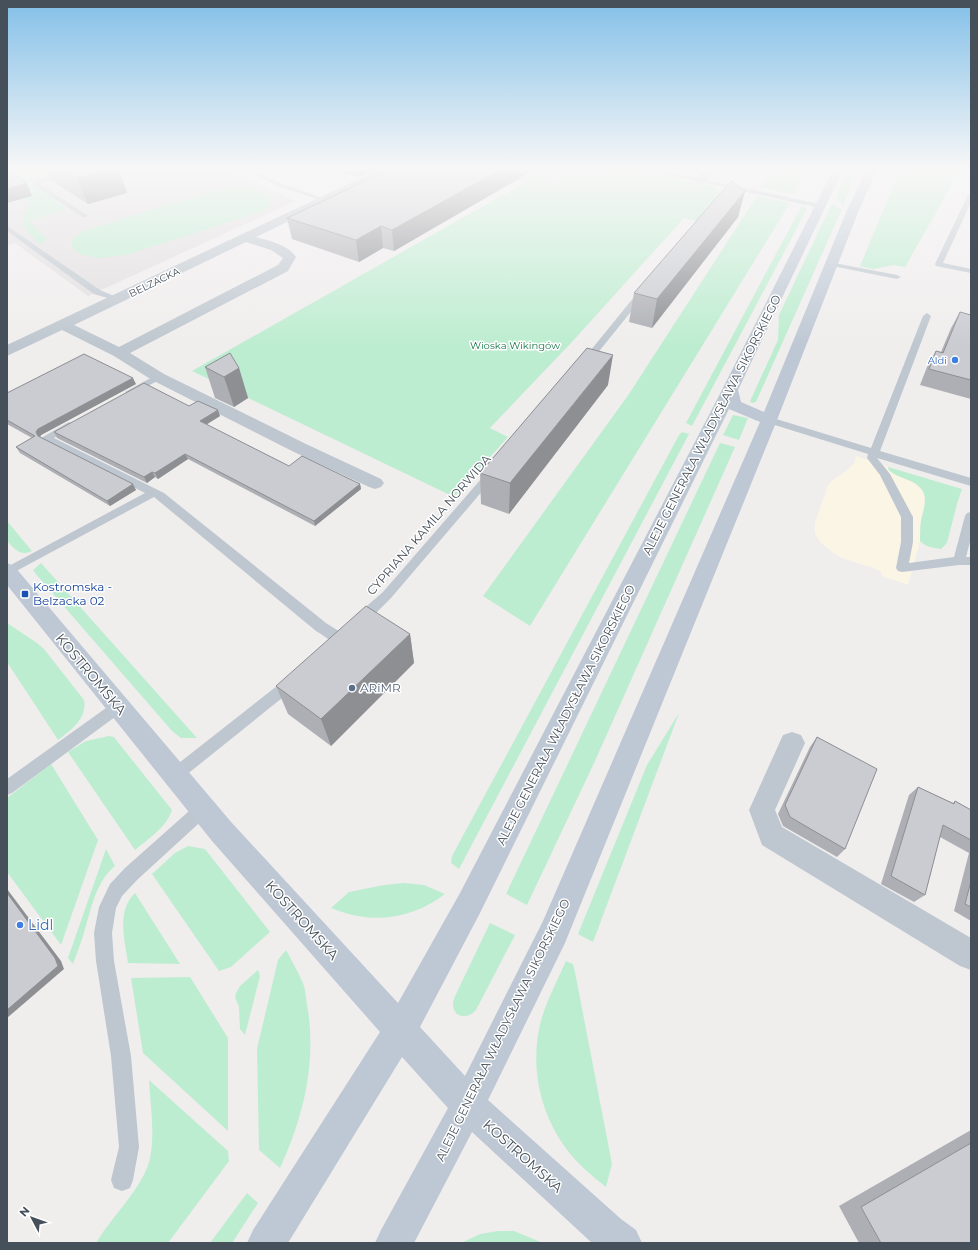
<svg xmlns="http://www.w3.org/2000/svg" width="978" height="1250" viewBox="0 0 978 1250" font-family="Montserrat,sans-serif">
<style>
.commercial{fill:#fbf5e6}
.education{fill:#e1dedf}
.green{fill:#bdedd0}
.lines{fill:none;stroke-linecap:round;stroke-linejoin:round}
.lane{fill:#bec7cf;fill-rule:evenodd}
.street{fill:#bec7cf;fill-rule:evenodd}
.secondary{fill:#bec8d4;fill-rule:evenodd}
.wall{fill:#aeafb5}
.shaded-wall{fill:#8d8f93}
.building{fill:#caccd2;stroke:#8d8f93}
.shop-dot{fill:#3f7fe0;stroke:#fff;stroke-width:1.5}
.transit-dot{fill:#1a4fb4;stroke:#fff;stroke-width:1.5}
.service-dot{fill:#5c6f8a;stroke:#fff;stroke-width:1.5}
.labels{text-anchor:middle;stroke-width:3;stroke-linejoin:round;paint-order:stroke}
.far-street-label{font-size:10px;fill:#46505a;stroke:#fff}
.far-park-label{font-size:10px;fill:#1a784b;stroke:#fff}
.far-shop-label{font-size:10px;fill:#366cbe;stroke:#fff;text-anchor:end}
.street-label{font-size:12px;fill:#46505a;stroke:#fff}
.transit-label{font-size:12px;fill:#164399;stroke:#fff;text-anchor:start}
.service-label{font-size:12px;fill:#4e5e75;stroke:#fff;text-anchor:start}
.near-street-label{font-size:14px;fill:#46505a;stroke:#fff}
.near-shop-label{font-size:14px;fill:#366cbe;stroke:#fff;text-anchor:start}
</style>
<rect width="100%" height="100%" fill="#f0eded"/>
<polygon class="commercial" points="856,456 888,467 887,469 915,483 924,493 925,506 920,523 920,541 908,585 882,576 881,572 873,568 842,558 832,552 820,542 815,533 815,523 819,511 828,485 834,479 847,470 855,462"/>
<polygon class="education" points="7,170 226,170 296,201 88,296 15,243 7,245"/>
<g class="green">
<polygon points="7,170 77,170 36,180 39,189 66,209 29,221 47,239 39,244 26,230 22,220 30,203 18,193"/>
<polygon points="515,170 549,179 546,181 555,183 576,170 600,174 608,170 641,170 713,186 721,195 697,221 684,218 571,343 490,428 508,437 454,497 192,371 524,183 497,175"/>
<polygon points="772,170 808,170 793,194 760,188"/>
<polygon points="848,170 859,170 843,205 838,199 835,199"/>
<polygon points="900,170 960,170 905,267 893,265 873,269 860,266"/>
<path d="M 234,188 C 248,189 262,188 271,199 L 269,207 L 260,212 L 126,255 L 99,258 L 80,254 L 73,248 L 71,241 L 83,231 L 216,190 Z"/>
<polygon points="757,196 790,203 530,626 483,596 629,394"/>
<polygon points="832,203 838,208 842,209 756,402 753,403 750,402 751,399 778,340 779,315"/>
<polygon points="802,205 807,209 692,426 686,423"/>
<polygon points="733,415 748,418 739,440 723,435"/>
<polygon points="682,432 689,434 459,869 451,863 452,856 679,435"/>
<polygon points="720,443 735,447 595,761 527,905 506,894"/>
<path d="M 888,467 L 962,489 L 957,504 L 947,543 L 941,549 C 933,548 926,547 920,541 C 920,535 920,528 921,522 C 922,513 927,503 924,494 C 920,478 889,478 888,467 Z"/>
<path d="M 7,521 L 32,551 C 20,557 15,549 7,541 Z"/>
<polygon points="41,563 197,738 181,738 172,731 35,573 33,570"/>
<path d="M 7,623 L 37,643 L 44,649 L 84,700 C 88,718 70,731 58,740 L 7,662 Z"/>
<polygon points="679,713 593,942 578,934 647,765"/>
<path d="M 109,736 L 114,737 L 117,741 L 172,810 C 166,828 149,838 135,850 L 68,752 L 86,741 Z"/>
<polygon points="51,764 98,840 61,945 7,872 7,798"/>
<polygon points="188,846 205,849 270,932 231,967 219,971 152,874 175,853"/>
<path d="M 106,849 L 115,866 C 96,882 92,906 85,929 C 82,941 77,952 73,964 L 68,958 Z"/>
<path d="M 404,883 L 424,885 L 445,894 C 421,913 388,922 358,916 C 349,915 340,911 331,908 L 349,892 L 384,885 Z"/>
<path d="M 135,893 L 180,964 L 128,963 C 125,940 116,911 135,893 Z"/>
<path d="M 490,923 L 515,935 L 476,1010 C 468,1020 452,1018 453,1003 C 453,1000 455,997 456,994 Z"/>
<path d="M 286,950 C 292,961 298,972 303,983 C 306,991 306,1002 308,1010 C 316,1066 303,1118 280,1168 L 259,1150 L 257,1049 L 278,960 Z"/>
<path d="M 566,961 L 573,964 L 575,972 L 612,1164 L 606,1187 C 594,1177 582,1168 572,1156 C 540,1118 528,1065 542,1017 C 548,998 558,979 566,961 Z"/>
<polygon points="258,970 260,976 245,1035 240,1029 239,1007 235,997 236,993 240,986"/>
<polygon points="190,977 228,1038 228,1131 143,1053 131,978"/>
<path d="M 149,1080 L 228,1151 L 229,1161 L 168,1243 L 96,1243 C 110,1219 142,1188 149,1162 C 156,1138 150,1104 149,1080 Z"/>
<polygon points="247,1193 258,1203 232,1243 210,1243"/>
<polygon points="498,1231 514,1231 543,1243 461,1243 480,1234"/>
</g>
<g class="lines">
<g class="lane">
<polygon points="56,170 63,170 67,173 39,184 87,215 87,217 83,217 32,184 36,180 59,173"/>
<polygon points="245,170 253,170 282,184 328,200 323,201 278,186"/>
<polygon points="532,170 555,170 547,175"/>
<polygon points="646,170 658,170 820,204 823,206 820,208"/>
<polygon points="971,193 971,202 943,263 971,269 971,273 936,266 935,264 968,195"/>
<polygon points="7,226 100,290 121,299 117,301 94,294 7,231"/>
<polygon points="829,262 897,275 901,277 897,279 832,266 829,266"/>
<polygon points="639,291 645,291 646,293 588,365 582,365 580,363 582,361"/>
<polygon points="927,313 931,316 880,451 971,478 971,486 877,458 890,474 913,517 913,542 909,563 954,557 965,516 967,513 971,512 971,538 966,557 971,557 971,565 959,565 902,572 898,571 896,568 901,542 901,517 880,475 867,458 868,454 765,422 764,420 769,417 773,418 871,448 923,316"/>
<polygon points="158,374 163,377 161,379 133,394 130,395 125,392"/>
<path d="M 69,422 L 74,425 L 73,427 L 54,438 L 164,493 L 326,623 L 345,635 L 347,639 L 345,643 C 335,646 325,636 316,631 L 154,497 L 7,576 L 7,567 L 145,493 L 42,440 L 41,438 Z"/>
<polygon points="492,470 497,473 496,475 391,598 363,626 358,627 353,626 352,622 353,618 383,592 488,471"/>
<polygon points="292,676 297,678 299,682 297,686 180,780 175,782 170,780 167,775 170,770 287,678"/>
<polygon points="118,701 123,703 125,707 123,711 12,793 7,795 7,779 113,703"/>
<polygon points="203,802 209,804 211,809 209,814 137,880 122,896 116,908 112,933 114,961 131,1056 139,1147 133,1180 130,1188 122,1191 114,1188 111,1180 119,1147 111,1056 96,961 94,933 99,907 110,884 125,868 197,804"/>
</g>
<g class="street">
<path d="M 378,170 L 391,170 L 390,172 L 256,237 C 270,241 288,245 296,257 L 288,271 L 130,353 L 164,374 L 306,444 L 381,479 L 384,483 L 381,487 L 375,489 L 369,487 L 294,452 L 152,380 L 114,356 L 62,330 L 7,356 L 7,345 ZM 246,242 L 271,250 L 283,258 L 278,265 L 119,347 L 74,325 Z"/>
<polygon points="704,170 715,170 703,183 695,183 694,181"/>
<polygon points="792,732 801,735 805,743 775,810 782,827 971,938 971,970 960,966 762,845 749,810 783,735"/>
</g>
<path class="secondary" d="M 833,170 L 843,170 L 738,390 L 741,402 L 764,412 L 847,210 L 867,170 L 877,170 L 859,210 L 777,420 L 565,943 L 488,1100 L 621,1219 L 636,1230 L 642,1243 L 592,1243 L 472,1132 L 414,1243 L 375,1243 L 381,1230 L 448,1108 L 402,1057 L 288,1243 L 247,1243 L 253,1230 L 380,1032 L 212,841 L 7,585 L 7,563 L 14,566 L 232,823 L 398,1003 L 460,893 L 722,390 ZM 729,409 L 760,422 L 543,921 L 465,1076 L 420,1027 L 480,913 Z"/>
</g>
<g class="wall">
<polygon points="47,170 119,170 127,193 88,204 52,181"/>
<polygon points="331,170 532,170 532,171 394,251 383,248 359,262 292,239 287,218 373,177 372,171 359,177"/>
<polygon points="745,191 738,217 652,328 629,322 634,293"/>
<polygon points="960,312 971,315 971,399 920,385 927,367 936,351 941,352 951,328"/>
<polygon points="205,367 239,368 248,398 234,407 215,398"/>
<polygon points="136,384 41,435 40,437 136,490 110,506 20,453 16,447 32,438 7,424 7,393"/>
<polygon points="608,385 509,514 481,504 480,473"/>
<polygon points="189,406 220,416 206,425 289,466 360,484 361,489 315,526 188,459 158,479 155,477 147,483 57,438 54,432"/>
<polygon points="410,634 414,663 331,746 288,714 276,686"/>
<polygon points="817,737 845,849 837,857 783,826 778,814 810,747"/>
<polygon points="918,787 953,803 955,801 971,810 971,921 954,911 969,853 940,837 925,895 914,902 881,884 909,795"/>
<polygon points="971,1130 971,1243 859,1243 839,1206"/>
</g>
<g class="shaded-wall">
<polygon points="107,170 119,170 127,193 88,204 77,178"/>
<polygon points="122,170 132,170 123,172"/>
<polygon points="358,170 372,170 372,171 359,177"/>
<polygon points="500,170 532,170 532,171 394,251 392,230"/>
<polygon points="27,183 32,196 7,203 7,189"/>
<polygon points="745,191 738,217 652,328 657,299"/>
<polygon points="381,226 383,248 359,262 356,240"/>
<polygon points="613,355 608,385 509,514 510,483"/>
<polygon points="239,368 248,398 234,407 224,377"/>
<polygon points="133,378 136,384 41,435 40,437 38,436 36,432 38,429"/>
<polygon points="218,410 220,416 202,427 200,421"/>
<polygon points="185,454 188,459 158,479 155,473"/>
<polygon points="152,472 155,477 147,483 144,477"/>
<polygon points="133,484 136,490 110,506 107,501"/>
<polygon points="360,484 361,489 315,526 314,521"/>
<polygon points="410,634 414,663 331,746 321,719"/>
<polygon points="7,889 61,961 64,969 7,1018"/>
</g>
<g class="building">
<polygon points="7,170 8,170 27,183 7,189"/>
<polygon points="64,170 107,170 77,178"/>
<polygon points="388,170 500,170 392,230 381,226 356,240 287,218"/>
<polygon points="731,181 745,191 657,299 634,293"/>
<polygon points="960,312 971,315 971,380 929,369 936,351 943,353"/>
<polygon points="587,348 613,355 510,483 480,473"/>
<polygon points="230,353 239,368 224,377 205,367"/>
<polygon points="84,354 133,378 38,429 36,432 38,436 133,484 107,501 16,447 35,436 7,420 7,393"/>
<polygon points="144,383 189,406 198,401 218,410 200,421 289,466 302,456 360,484 314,521 185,454 155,473 152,472 144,477 54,432"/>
<polygon points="366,606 410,634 321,719 276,686"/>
<polygon points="817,737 877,769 845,849 790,817 785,805"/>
<polygon points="918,787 954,804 955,801 971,810 971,840 943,825 925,895 891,876"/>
<polygon points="971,881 971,907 965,904"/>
<polygon points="7,893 55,958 58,966 7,1010"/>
<polygon points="971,1143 971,1243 881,1243 861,1207"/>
</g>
<linearGradient id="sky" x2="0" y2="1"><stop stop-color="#83c0e8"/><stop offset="0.49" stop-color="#f8f7f7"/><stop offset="1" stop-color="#f8f7f7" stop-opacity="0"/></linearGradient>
<rect width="978" height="345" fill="url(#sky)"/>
<g class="shop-dot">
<circle cx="955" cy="360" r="4"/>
<circle cx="20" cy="925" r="4"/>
</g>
<rect class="transit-dot" x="21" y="590" width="8" height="8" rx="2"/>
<circle class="service-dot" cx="352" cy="688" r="4"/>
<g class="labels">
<g class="far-street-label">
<text transform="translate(154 282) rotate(-26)" y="4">BELZACKA</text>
</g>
<g class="far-park-label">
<text x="515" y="349">Wioska Wikingów</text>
</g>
<g class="far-shop-label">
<text x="947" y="364">Aldi</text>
</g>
<g class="street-label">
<text transform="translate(712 425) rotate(-63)" y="4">ALEJE GENERAŁA WŁADYSŁAWA SIKORSKIEGO</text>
<text transform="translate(429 525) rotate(-49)" y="4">CYPRIANA KAMILA NORWIDA</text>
<text transform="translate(566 715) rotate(-63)" y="4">ALEJE GENERAŁA WŁADYSŁAWA SIKORSKIEGO</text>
<text transform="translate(503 1030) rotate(-64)" y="4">ALEJE GENERAŁA WŁADYSŁAWA SIKORSKIEGO</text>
</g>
<g class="transit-label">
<text x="33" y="591">Kostromska -<tspan x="33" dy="14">Belzacka 02</tspan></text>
</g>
<g class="service-label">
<text x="360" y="692">ARiMR</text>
</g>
<g class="near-street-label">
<text transform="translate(91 674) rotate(50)" y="5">KOSTROMSKA</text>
<text transform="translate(302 920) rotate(48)" y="5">KOSTROMSKA</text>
<text transform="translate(523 1156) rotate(42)" y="5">KOSTROMSKA</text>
</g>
<g class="near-shop-label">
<text x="28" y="930">Lidl</text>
</g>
</g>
<rect width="978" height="1250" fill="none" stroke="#46505a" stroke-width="16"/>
<g transform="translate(32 1218) rotate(311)" stroke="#ffffff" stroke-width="3" paint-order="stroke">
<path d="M0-3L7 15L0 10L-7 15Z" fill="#46505a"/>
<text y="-6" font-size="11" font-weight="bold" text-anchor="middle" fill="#46505a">N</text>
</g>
</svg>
